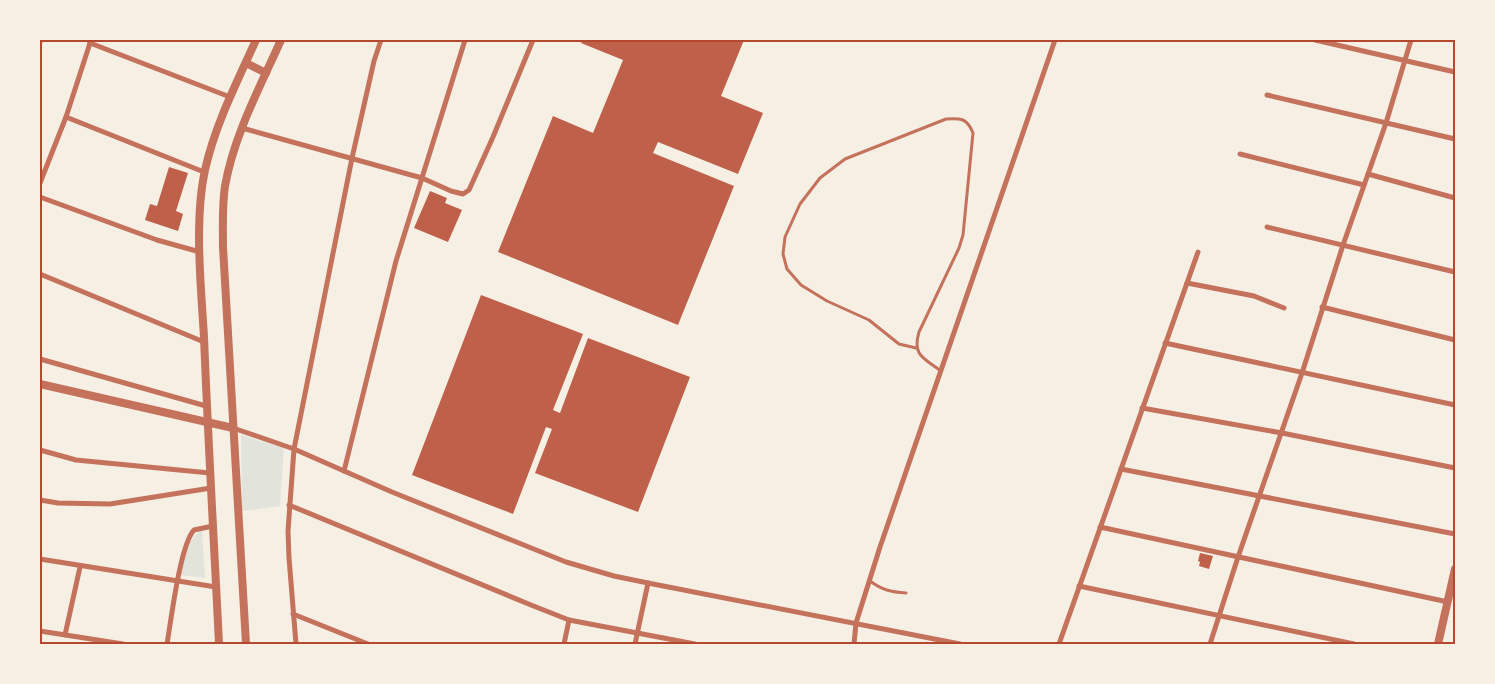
<svg xmlns="http://www.w3.org/2000/svg" width="1495" height="684" viewBox="0 0 1495 684" font-family="Figtree,sans-serif">
<style>
.green{fill:#e2e4dc}
.building{fill:#bf614a}
.lines{fill:none;stroke-linecap:round;stroke-linejoin:round}
.service{stroke:#c5725c;stroke-width:3}
.minor{stroke:#c5725c;stroke-width:5}
.tertiary{stroke:#c5725c;stroke-width:8}
.neatline{fill:none;stroke:#b5482f;stroke-width:2}
</style>
<rect width="100%" height="100%" fill="#f6efe4"/>
<g class="green">
<polygon points="241,435 284,448 280,506 242,511"/>
<path d="M 202,531 L 205,578 L 181,575 C 185,561 187,537 202,531 Z"/>
</g>
<g class="building">
<polygon points="583,40 744,40 721,96 763,113 738,174 658,142 653,153 734,186 678,325 498,252 553,116 593,133 623,60 581,43"/>
<polygon points="169,167 188,173 176,211 183,214 178,231 145,220 150,204 157,206"/>
<polygon points="430,191 447,198 445,203 462,210 448,242 414,228"/>
<polygon points="481,295 583,334 553,410 560,413 588,338 690,377 638,512 535,473 552,429 546,427 513,514 412,475"/>
<polygon points="1200,553 1213,556 1209,569 1199,566 1200,562 1198,561"/>
</g>
<g class="lines">
<g class="service">
<path d="M 916,348 L 899,344 L 869,320 L 827,301 L 801,285 L 787,269 L 783,254 L 785,237 L 800,204 L 820,178 L 845,159 L 946,119 C 961,118 967,118 973,133 L 963,235 L 959,248 L 919,332 C 912,356 924,358 941,371"/>
<path d="M 870,581 C 882,590 891,592 906,593"/>
</g>
<g class="minor">
<polyline points="1315,40 1455,72"/>
<polyline points="40,42 41,40"/>
<polyline points="90,43 230,97"/>
<polyline points="1267,95 1455,139"/>
<polyline points="66,117 204,172"/>
<polyline points="242,128 422,178 451,191 463,194 469,190 493,137 533,40"/>
<polyline points="1240,154 1364,185"/>
<polyline points="1368,174 1455,198"/>
<polyline points="40,183 66,117 91,40"/>
<polyline points="40,197 157,240 200,252"/>
<polyline points="1267,227 1455,272"/>
<polyline points="40,274 204,342"/>
<polyline points="1187,283 1254,296 1284,308"/>
<polyline points="1322,307 1455,340"/>
<polyline points="1165,343 1455,405"/>
<polyline points="40,359 206,406"/>
<polyline points="1142,408 1282,433 1455,468"/>
<polyline points="233,428 294,449 392,492 566,562 614,576 648,583 960,644"/>
<polyline points="40,450 76,460 210,473"/>
<polyline points="1121,469 1455,534"/>
<polyline points="344,471 396,261 465,40"/>
<polyline points="40,500 58,503 110,504 211,488"/>
<polyline points="289,505 531,605 569,620 695,644"/>
<polyline points="1100,527 1448,602"/>
<polyline points="40,559 216,587"/>
<polyline points="1079,586 1354,644"/>
<polyline points="293,614 368,644"/>
<polyline points="40,631 123,644"/>
<polyline points="65,635 80,567"/>
<path d="M 167,644 C 171,621 180,545 194,530 L 213,526"/>
<polyline points="296,644 289,558 288,531 294,449 352,158 374,61 381,40"/>
<polyline points="564,644 569,620"/>
<polyline points="635,644 648,583"/>
<polyline points="854,644 856,623 880,547 1055,40"/>
<polyline points="1059,644 1198,252"/>
<polyline points="1210,644 1238,557 1302,373 1343,245 1386,123 1411,40"/>
</g>
<g class="tertiary">
<polyline points="246,63 266,73"/>
<polyline points="40,384 233,428"/>
<path d="M 219,644 C 214,542 208,439 204,337 C 201,286 194,220 205,170 C 215,125 237,82 256,40"/>
<path d="M 246,644 L 223,247 C 223,227 222,206 225,186 C 234,135 260,87 281,40"/>
<polyline points="1438,644 1455,569"/>
</g>
</g>
<rect width="1495" height="684" fill="none" stroke="#f6efe4" stroke-width="82"/>
<rect x="41" y="41" width="1413" height="602" class="neatline"/>
</svg>
